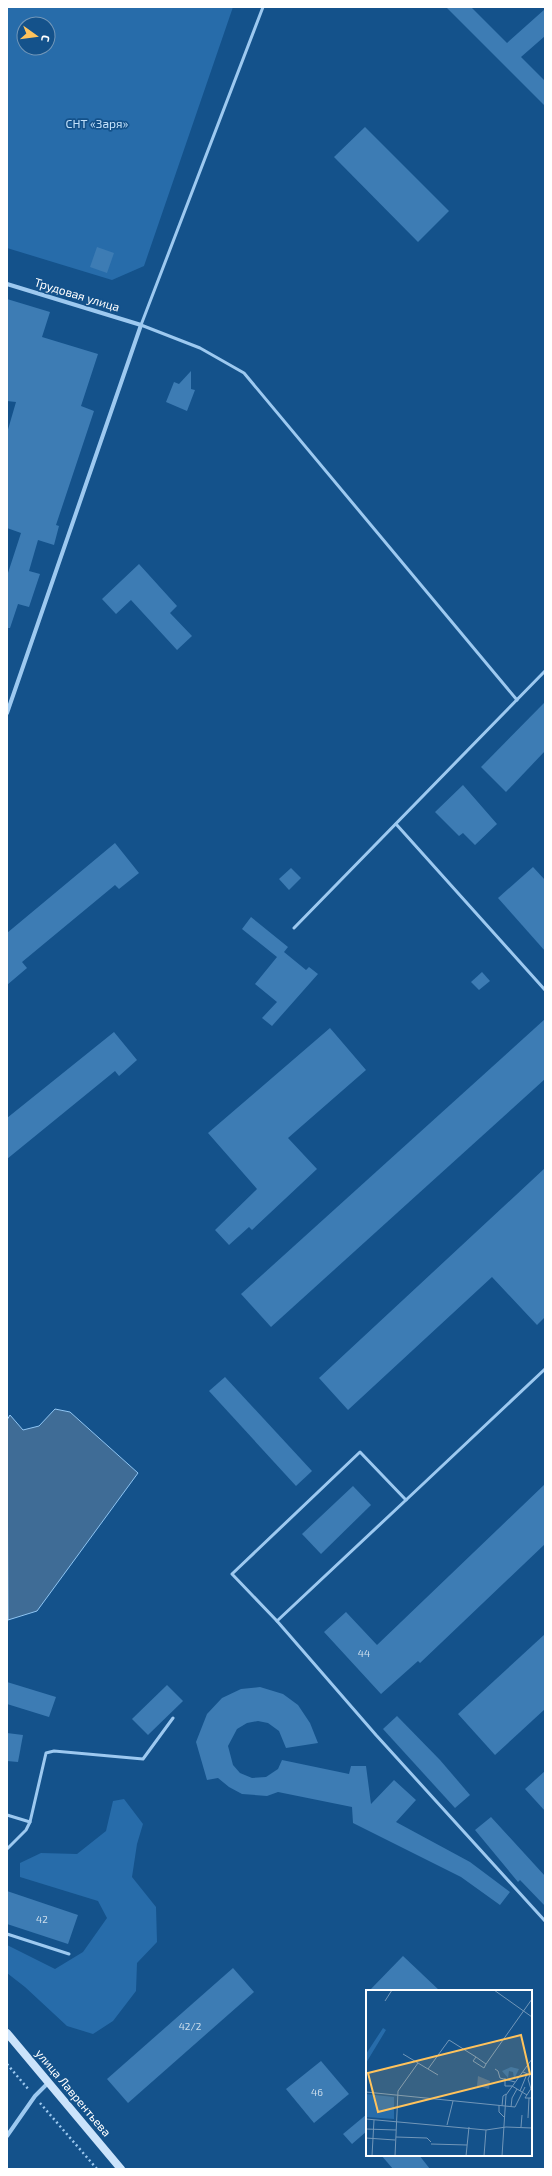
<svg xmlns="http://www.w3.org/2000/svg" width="552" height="2176" viewBox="0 0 552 2176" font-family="'Exo 2',sans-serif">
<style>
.green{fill:#276caa;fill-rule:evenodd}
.water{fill:#3f6c96;stroke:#8fc5f3}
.building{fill:#3d7cb4}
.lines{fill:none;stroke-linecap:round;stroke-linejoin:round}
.path{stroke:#9dc9f0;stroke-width:2.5;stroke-dasharray:2 3;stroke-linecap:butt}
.lane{stroke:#9dc9f0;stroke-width:3}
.street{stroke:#9dc9f0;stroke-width:4}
.secondary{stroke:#cbe3fb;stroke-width:8}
.labels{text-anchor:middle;stroke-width:3.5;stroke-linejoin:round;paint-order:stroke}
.number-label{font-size:10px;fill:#cedeec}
.park-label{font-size:12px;fill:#c3e1fb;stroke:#14528b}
.street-label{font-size:12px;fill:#fff;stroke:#14528b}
.inset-road{fill:none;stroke:#7297b9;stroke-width:1}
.view{fill:#ffc35c;fill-opacity:0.15;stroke:#ffc35c;stroke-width:2}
.inset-edge{fill:none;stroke:#fff;stroke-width:2}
</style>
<rect width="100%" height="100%" fill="#14528b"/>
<g class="green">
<path d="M 7,7 L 233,7 L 144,266 L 112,280 L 7,248 ZM 24,24 L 48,24 L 48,48 L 24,48 Z"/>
<polygon points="124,1799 143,1824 137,1844 132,1877 156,1907 157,1942 137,1963 136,1991 113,2021 93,2034 67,2026 25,1987 7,1973 7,1945 55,1969 83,1952 107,1918 98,1901 20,1877 20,1863 41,1853 77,1854 106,1831 113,1801"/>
</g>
<polygon class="water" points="55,1409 70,1412 138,1473 37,1611 8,1620 7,1420 10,1415 23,1430 39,1426"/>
<g class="building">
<polygon points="446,7 471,7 507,43 545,9 545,36 521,57 545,81 545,106"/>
<polygon points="365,127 449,211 418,242 334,157"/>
<polygon points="97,247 114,253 107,273 90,267"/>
<polygon points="7,299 50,312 42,337 98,354 81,406 94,411 56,525 59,526 54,545 38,540 29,571 40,574 29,607 18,604 10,628 7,628 7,576 21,533 7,528 7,433 16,402 7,401"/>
<polygon points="191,371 191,389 195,390 187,411 166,402 174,382 179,384"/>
<polygon points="139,564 177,606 170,613 192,636 177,650 131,600 116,614 102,599"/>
<polygon points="545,702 545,751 506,792 481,767"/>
<polygon points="463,785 497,824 475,845 463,833 459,836 435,812"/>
<polygon points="115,843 139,873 119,889 115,885 22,962 27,968 7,985 7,933"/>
<polygon points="533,867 545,880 545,951 498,898"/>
<polygon points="291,868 301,878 289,890 279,879"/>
<polygon points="251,917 288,947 284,952 306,970 309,967 318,974 272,1026 262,1018 277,1002 255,984 277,957 242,929"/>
<polygon points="482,972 490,981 479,990 471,982"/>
<polygon points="545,1019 545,1079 271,1327 241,1294"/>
<polygon points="330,1028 366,1070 288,1138 317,1169 252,1230 249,1227 229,1245 215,1230 257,1189 208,1133"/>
<polygon points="114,1032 137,1060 119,1076 115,1071 7,1159 7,1118"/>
<polygon points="545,1168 545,1317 537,1325 492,1277 348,1410 319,1378"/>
<polygon points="225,1377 312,1471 296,1486 209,1391"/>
<polygon points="545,1484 545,1544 420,1663 418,1661 381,1694 324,1632 346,1612 377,1645"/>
<polygon points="353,1486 371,1505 321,1554 302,1534"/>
<polygon points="545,1634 545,1709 495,1755 458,1714"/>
<polygon points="7,1682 56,1697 49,1717 7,1704"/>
<polygon points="167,1685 183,1701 148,1735 132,1719"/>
<polygon points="260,1687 283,1694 298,1705 310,1723 318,1743 286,1748 279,1731 268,1723 258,1721 247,1723 237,1729 228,1746 233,1765 240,1773 252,1778 266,1777 278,1769 282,1760 349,1774 351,1766 366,1766 371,1804 394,1780 416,1800 396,1822 470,1862 510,1892 500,1905 461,1877 353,1823 352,1807 278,1792 267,1796 242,1794 229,1787 218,1778 207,1780 196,1742 207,1714 222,1698 241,1689"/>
<polygon points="397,1716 440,1760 470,1795 455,1808 383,1729"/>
<polygon points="7,1733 23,1735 18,1762 7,1761"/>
<polygon points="545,1771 545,1811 525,1789"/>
<polygon points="491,1817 545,1876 545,1906 520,1880 518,1882 475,1830"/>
<polygon points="7,1891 78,1915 68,1944 7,1924"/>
<polygon points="403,1956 440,1991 369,1991"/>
<polygon points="233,1968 254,1992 128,2103 107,2079"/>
<polygon points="321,2061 349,2094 314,2123 286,2089"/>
<polygon points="367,2114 367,2131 352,2144 343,2134"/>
<polygon points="381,2155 419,2155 430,2169 393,2169"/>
</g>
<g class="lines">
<g class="path">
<polyline points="7,2064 29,2090"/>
<polyline points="40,2103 97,2169"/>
</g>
<g class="lane">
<polyline points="263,7 141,325 200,348 244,373 517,700"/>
<polyline points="396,824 545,990"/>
<polyline points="294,928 545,671"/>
<polyline points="406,1500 277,1621 376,1735 545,1921"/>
<polyline points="277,1621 232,1574 360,1452 406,1500 545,1369"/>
<polyline points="7,1815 30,1822"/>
<polyline points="7,1849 26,1830 30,1822 46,1753 54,1751 143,1759 173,1718"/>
<polyline points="7,1934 69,1954"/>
</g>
<g class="street">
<polyline points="7,284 141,325 7,713"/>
<polyline points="7,2136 35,2096 48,2083"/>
</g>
<polyline class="secondary" points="7,2033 121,2169"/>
</g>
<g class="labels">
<g class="number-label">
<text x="364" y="1657">44</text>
<text x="42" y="1923">42</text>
<text x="190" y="2030">42/2</text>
<text x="317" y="2096">46</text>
</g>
<g class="park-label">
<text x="97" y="128">СНТ «Заря»</text>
</g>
<g class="street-label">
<text transform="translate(77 295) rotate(17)" y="4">Трудовая улица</text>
<text transform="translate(73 2093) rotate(50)" y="4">улица Лаврентьева</text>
</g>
</g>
<g transform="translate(366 1990)">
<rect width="166" height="166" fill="#14528b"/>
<path d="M 17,38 L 20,40 L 0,73 L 0,64 ZM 145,77 L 153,79 L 148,89 L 147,82 L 143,81 L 142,88 L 136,81 ZM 0,104 L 28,107 L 28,129 L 0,127 Z" fill="#276caa"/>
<path d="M 112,86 L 124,91 L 123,99 L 111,96 Z" fill="#3f6c96"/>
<path class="inset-road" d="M 128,0 L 166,27M 19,11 L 26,0M 37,64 L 72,85M 110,67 L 120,74 L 166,9M 62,79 L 83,50 L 110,67 L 107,71 L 118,78 L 120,74M 129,79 L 132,81 L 134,88 L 149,92M 157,82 L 164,85 L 162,89 L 165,99M 139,88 L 139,96 L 146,96 L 161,105M 166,97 L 159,108 L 166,108M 154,101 L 161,84M 0,102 L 149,117 L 159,97M 133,115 L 133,122 L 138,127M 136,116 L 137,106 L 140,104M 145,117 L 146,108 L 151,99M 162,128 L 163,108M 0,129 L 120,140 L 140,137 L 166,138M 81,135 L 87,111M 155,137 L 156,125M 0,139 L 30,140M 30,147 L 61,148 L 65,152M 0,148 L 29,150M 65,154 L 101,155M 6,166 L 8,130M 29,166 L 32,101 L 52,73M 100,166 L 103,137M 118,166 L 120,140M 136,166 L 140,105 L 166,69"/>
<path class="view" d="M 155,45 L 164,84 L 12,122 L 2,83 Z"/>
<rect width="166" height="166" class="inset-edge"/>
</g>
<rect width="552" height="2176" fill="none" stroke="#ffffff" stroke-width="16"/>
<g transform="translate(36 36) rotate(104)"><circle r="19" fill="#14528b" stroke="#7297b9"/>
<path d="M0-3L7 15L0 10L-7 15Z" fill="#ffc35c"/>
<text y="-6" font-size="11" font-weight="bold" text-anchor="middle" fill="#ffffff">С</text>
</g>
</svg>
